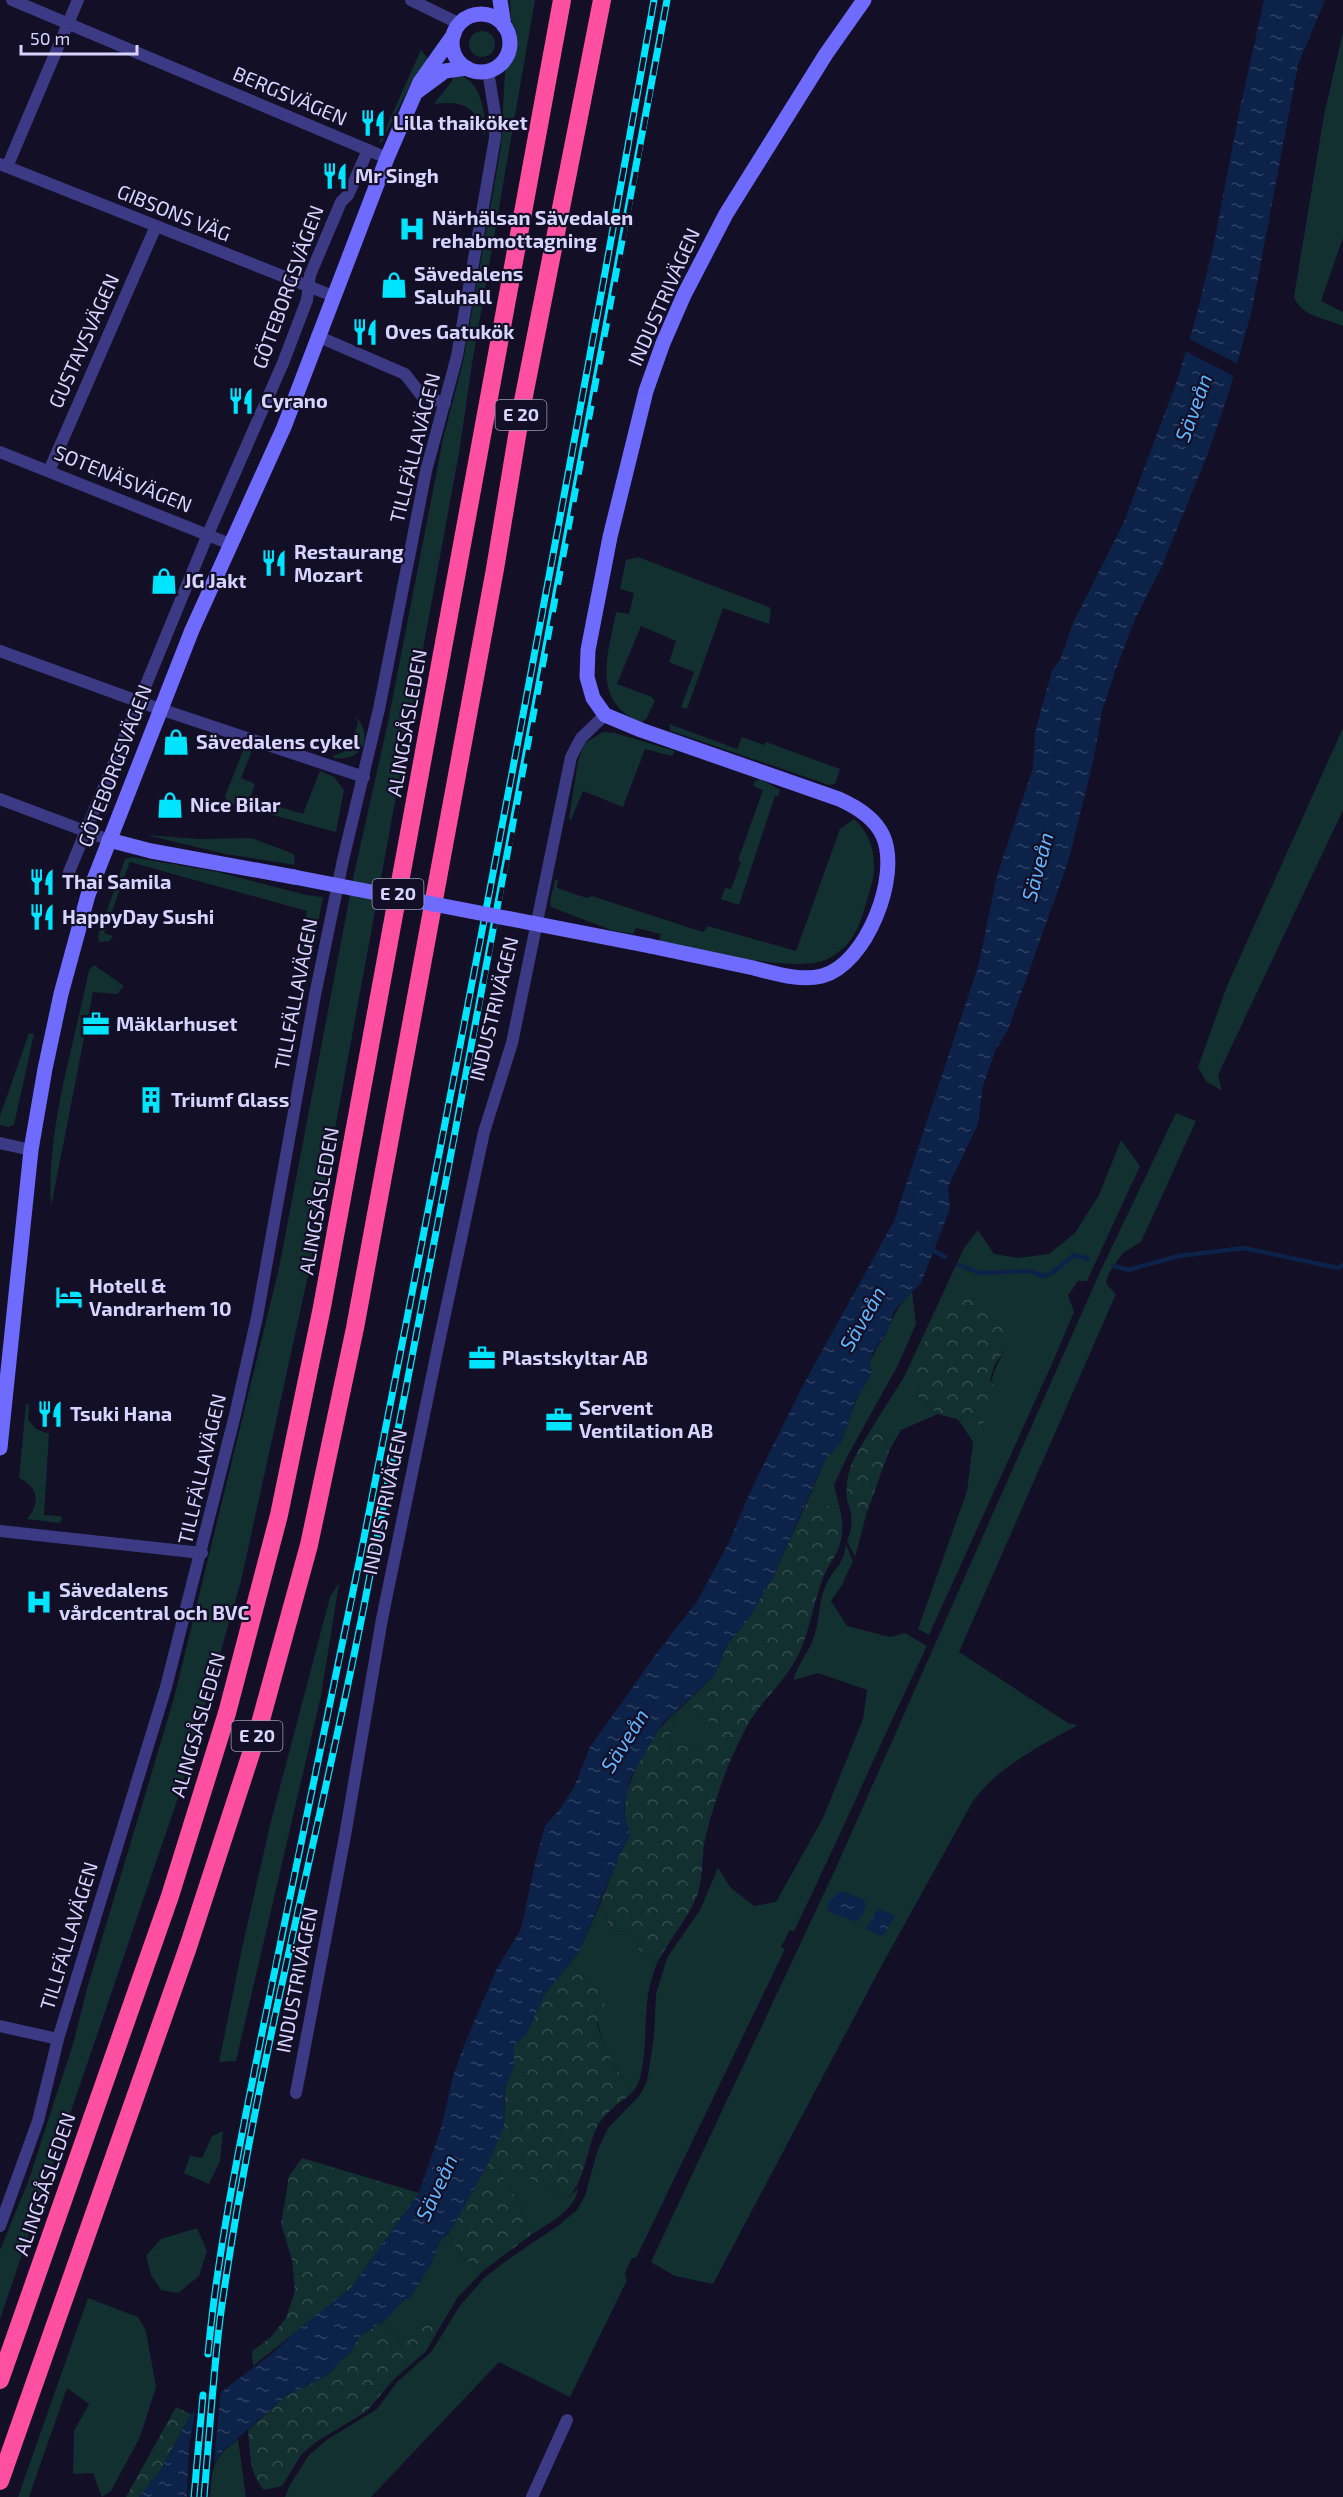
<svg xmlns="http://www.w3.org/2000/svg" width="1343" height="2497" viewBox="0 0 1343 2497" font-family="'Exo 2',sans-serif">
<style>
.grass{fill:#12302f}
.forest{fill:url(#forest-crowns)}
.water{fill:url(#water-ripples)}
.pier{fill:#130f26}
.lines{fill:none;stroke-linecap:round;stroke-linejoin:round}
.stream{stroke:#0c2248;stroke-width:4.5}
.street{stroke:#3d3a85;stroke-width:12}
.secondary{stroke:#6f6bff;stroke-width:15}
.highway{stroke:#ff4fa3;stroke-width:18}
.rail-casing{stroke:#00e5ff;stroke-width:7}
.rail{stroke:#130f26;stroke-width:4.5;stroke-dasharray:14;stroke-linecap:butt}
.secondary-bridge{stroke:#6f6bff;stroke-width:15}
.labels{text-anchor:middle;stroke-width:4.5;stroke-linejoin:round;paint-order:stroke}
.shield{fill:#130f26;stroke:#9e99be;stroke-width:1.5}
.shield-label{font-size:18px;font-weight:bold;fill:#d9d4ff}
.street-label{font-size:20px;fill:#d9d4ff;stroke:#130f26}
.poi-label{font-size:20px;font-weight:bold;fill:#d9d4ff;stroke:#130f26;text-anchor:start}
.water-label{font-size:21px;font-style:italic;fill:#62b6ff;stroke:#130f26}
</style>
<defs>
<pattern id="forest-crowns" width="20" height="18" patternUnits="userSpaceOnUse" patternTransform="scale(1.5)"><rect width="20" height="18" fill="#12302f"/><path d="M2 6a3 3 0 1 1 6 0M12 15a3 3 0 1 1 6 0" fill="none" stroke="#344d4e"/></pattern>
<pattern id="water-ripples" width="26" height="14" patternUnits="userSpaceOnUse" patternTransform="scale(1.5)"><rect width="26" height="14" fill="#0c2248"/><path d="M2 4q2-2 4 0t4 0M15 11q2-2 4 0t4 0" fill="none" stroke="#2f4163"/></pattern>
</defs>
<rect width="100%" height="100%" fill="#130f26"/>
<g class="grass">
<polygon points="510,0 535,0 472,364 459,453 308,1276 241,1581 181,1789 0,2319 0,2250 28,2182 73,2044 88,1985 174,1698 279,1268 354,874 388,722 443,439 463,362 501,147 505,71 517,49 517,32 511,20"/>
<circle cx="482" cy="44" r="13"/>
<path d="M 1343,32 L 1343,238 L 1321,301 L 1343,312 L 1343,326 C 1325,318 1302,317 1294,297 L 1324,115 Z"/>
<polygon points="421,50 428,59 413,79 382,142 379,143"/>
<path d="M 459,75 C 482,81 486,116 485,136 C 476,107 464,100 434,104 L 452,81 L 453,76 Z"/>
<path d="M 638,557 L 771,608 L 769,624 L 723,608 L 687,709 L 681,707 L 694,672 L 669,662 L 676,641 L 641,626 L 617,684 L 652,697 L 655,701 L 646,719 L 642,722 C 590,703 608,654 616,612 L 629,614 L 634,593 L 620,589 L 626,560 Z"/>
<path d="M 354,715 C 375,735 364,762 334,758 L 333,756 L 351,749 L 358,722 Z"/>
<polygon points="669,724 737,749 742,737 764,745 766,742 840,769 835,784 829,785 671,731"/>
<polygon points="1343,728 1343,810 1218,1075 1222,1091 1206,1081 1198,1067 1227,986"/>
<polygon points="603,732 615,733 675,751 672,756 645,749 623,807 583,791 571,820 569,819 578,761 585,743"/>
<polygon points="245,746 253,748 241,778 255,784 250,798 303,814 320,771 334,777 344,790 336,832 228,803 225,796"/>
<polygon points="760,779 780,790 778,796 775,796 739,905 721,899 725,888 731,889 741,862 738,860 763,790 753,786 755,781"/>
<path d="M 854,819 C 872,834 879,864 871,886 C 866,903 861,928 849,942 C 844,948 831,959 823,961 C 784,972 701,949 659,941 L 661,934 L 636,928 L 633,934 L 611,930 L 551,907 L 550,901 L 555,880 L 558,880 L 557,888 L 587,898 L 592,896 L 703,932 L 708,926 L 796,951 L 840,829 Z"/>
<polygon points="147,835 198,839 251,838 294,854 295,865 225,854"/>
<polygon points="132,857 218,872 306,895 323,897 311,961 296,967 307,911 130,862 104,933 113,936 109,941 99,942 98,936 125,859"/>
<path d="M 94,965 L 124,986 L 117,994 L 93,992 L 51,1207 C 46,1129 74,1046 89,970 Z"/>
<polygon points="29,1033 34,1034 14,1125 8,1127 0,1125 0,1116"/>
<path d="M 1176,1113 L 1196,1121 L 1141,1242 L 1123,1253 L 1111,1270 L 1106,1281 L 1108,1286 L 1116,1294 L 959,1652 L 1068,1723 L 1078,1725 C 1040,1746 999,1766 973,1801 L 883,1963 L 713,2284 L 675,2276 L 651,2262 L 834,1872 L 1100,1272 Z"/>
<path d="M 1121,1140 L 1140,1166 L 1087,1281 L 1078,1281 L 1068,1295 L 1074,1312 L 1055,1357 L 929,1635 L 918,1629 L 967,1491 L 973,1442 L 958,1419 L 982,1426 C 987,1398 990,1373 1006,1349 L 916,1395 L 938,1414 L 901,1430 L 889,1451 L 875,1423 L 904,1377 L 964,1248 L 978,1230 L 994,1254 L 1018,1258 L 1049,1254 L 1075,1233 L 1099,1195 Z"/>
<path d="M 912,1292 L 916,1324 L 898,1365 L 849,1453 L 834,1485 L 840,1509 L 808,1500 L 825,1460 L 841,1442 L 856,1401 L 872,1371 L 869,1365 C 873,1351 883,1341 889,1327 C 897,1309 898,1307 912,1292 Z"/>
<path d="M 26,1404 L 29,1405 L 28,1420 L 36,1429 L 49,1434 L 44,1515 L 59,1516 L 63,1518 L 59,1523 L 27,1519 C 41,1504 38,1486 19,1478 Z"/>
<path d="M 847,1500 L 867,1512 L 855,1557 L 847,1541 C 854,1526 852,1514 847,1500 Z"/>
<path d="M 846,1544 L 853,1561 L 842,1585 L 831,1601 L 847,1626 L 890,1637 L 905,1633 L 927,1646 C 881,1741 840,1837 794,1931 L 790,1930 L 781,1947 L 785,1949 L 636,2258 L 632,2258 L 625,2273 L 627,2280 L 570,2397 L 499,2362 L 371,2497 L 285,2497 L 290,2485 L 309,2455 L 328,2439 L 377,2409 L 397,2382 L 432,2351 L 459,2307 L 484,2278 L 510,2258 L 559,2225 L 577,2210 L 585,2196 L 598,2149 L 608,2128 L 640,2095 L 647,2081 L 654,2037 L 656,1994 L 667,1958 L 700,1910 L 718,1868 L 731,1888 L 754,1906 L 776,1902 L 823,1818 L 863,1719 L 867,1690 L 818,1673 L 794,1680 C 793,1672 810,1650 813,1639 C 820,1622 818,1601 826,1585 C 834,1566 842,1570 846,1544 Z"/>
<polygon points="339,1583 321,1696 236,2061 219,2062 244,1939 271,1821 330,1597"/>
<polygon points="687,1702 704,1719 720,1725 701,1748 665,1744 672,1730 675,1713"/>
<path d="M 600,1904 L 612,1931 L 624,1932 L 636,1938 L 638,1949 L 657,1963 C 652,1977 648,1990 647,2005 C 644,2027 648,2079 631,2094 L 603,2045 L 588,1981 L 570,1963 L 579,1952 Z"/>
<polygon points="223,2131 220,2161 209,2184 184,2173 190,2156 202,2158 212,2136"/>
<path d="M 491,2158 L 568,2198 L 578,2188 C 575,2211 549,2223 531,2235 L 520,2205 Z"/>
<polygon points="197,2228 207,2251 199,2276 178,2293 161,2290 151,2275 146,2256 161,2239"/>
<path d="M 449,2234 L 461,2257 L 484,2270 L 458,2297 L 437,2332 L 426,2321 C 416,2328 410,2336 399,2341 L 381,2323 L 405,2299 L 409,2299 L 430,2265 L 441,2239 Z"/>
<polygon points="88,2298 138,2317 146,2331 156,2387 140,2437 111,2491 102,2497 93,2473 73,2474 74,2431 89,2404 67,2388 29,2497 18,2497"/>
<path d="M 238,2439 L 246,2497 L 210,2497 C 213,2464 212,2460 238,2439 Z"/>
</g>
<g class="forest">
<path d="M 950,1295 C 980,1298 989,1312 1007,1333 L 1006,1349 L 995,1364 L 990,1380 L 998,1392 L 982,1426 L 938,1414 L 916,1395 L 910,1377 L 914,1360 Z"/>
<path d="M 875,1423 L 889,1451 L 867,1512 L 847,1500 C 844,1466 859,1451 875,1423 Z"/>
<path d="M 808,1500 L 840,1509 C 843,1521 843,1532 840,1544 C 836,1557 826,1568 822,1581 C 811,1610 809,1640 792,1666 C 778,1688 759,1704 746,1728 C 728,1761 715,1799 706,1835 C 701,1853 704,1875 698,1893 C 689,1918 669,1940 657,1963 L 638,1949 L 636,1938 L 624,1932 L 612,1931 L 600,1904 L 619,1856 L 630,1835 C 628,1826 624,1816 625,1807 C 628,1775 651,1733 675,1713 L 672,1730 L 665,1744 L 701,1748 L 719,1725 L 704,1719 L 687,1702 L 714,1676 L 728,1643 L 747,1621 L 772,1579 Z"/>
<path d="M 570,1963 L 588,1981 L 602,1982 L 609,1992 L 597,2024 L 603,2045 L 631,2094 C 619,2103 604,2113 597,2127 C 586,2150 586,2179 568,2198 L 492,2159 L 520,2205 L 531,2235 L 484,2270 L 461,2257 L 449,2234 L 504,2126 L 505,2089 L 514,2065 L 513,2045 L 526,2035 L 544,1995 Z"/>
<polygon points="302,2158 419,2193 351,2288 253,2366 252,2351 270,2338 286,2318 295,2291 292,2260 281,2224 289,2176"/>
<path d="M 426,2321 L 437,2332 L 426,2351 L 393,2380 L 367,2411 L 316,2442 L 301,2455 L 282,2486 L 264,2490 C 249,2474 250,2451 248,2430 L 286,2396 L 329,2374 L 340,2361 L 350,2353 L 360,2336 L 381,2323 L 399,2341 C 410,2336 416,2328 426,2321 Z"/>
<polygon points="176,2407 191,2414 160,2471 139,2497 126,2497"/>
</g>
<g class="water">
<polygon points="1264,0 1325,0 1298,65 1252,310 1228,395 1207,456 1161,568 1135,619 1116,669 1102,711 1094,758 1069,859 1008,1030 996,1049 983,1086 978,1124 948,1187 950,1209 921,1283 894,1311 889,1328 872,1354 869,1365 872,1371 856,1401 841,1442 825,1460 772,1579 747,1621 728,1643 714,1676 662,1724 630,1779 624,1810 630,1835 619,1856 579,1952 544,1995 526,2035 514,2045 514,2065 505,2089 504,2126 491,2158 449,2234 441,2239 430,2265 409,2299 404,2299 388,2318 360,2336 350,2353 340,2361 329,2374 286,2396 223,2451 188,2497 139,2497 160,2471 191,2414 268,2357 307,2322 351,2288 419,2193 442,2125 453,2076 464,2046 496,1970 521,1929 535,1863 545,1826 560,1809 574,1787 590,1747 659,1650 698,1600 728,1544 752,1488 801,1389 894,1221 979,963 997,875 1033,768 1035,732 1052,670 1060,660 1073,623 1124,522 1178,378 1198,310 1215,238 1240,108"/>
<polygon points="839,1892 845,1892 863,1899 866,1905 861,1918 856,1922 827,1911 829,1901"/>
<polygon points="878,1908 895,1916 885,1934 880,1936 866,1929"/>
</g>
<g class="pier">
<polygon points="1187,338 1240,365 1236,377 1183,350"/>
<polygon points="221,2388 213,2470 192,2497 187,2497 189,2448 196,2407"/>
</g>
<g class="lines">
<g class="stream">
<polyline points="929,1248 945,1257"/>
<polyline points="959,1265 980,1273 1029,1271 1044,1276 1052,1273 1074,1255 1088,1259"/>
<polyline points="1113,1266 1129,1270 1178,1256 1244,1248 1338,1268 1343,1265"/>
</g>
<g class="street">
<polyline points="12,0 387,158"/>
<polyline points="411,0 460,24"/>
<polyline points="0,164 333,296"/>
<polyline points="7,167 78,0"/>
<polyline points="317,336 405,374 422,396 445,403"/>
<polyline points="0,452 230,544"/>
<polyline points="49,471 156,226"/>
<polyline points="0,651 151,706 364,777"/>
<polyline points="0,799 109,840"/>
<polyline points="69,872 208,534 283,363 307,300 310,275 341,202 348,195 368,150"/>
<polyline points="0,1143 31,1150"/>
<polyline points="0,1531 202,1553"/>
<polyline points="0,2026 58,2039"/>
<polyline points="296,2093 345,1836 382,1619 439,1342 484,1132 512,1043 571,757 581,738 605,715"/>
<polyline points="0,2226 38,2121 58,2039 166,1687 235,1415 257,1317 315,995 343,860 379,709 426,471 457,356 495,138 495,114 488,71"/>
<polyline points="532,2497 567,2420"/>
</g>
<g class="secondary">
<polyline points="500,0 504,26"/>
<circle cx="481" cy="43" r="29"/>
<polyline points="418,91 445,71 467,68"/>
<polyline points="109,840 151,851 294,877"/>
<path d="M 650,946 C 683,953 716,960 749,967 C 772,972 798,982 822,976 C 866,965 901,876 883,836 C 875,818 857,807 839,799 L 641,730 L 605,715 L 593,698 L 587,677 L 588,650 L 610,537 L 646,391 L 663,343 L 684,295 L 726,214 L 826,54 L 864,0"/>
<polyline points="0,1448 31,1150 45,1069 61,994 88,895 192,630 284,427 387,158 420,82 454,34"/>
</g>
<g class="highway">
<polyline points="0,2380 170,1896 227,1713 279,1515 322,1307 562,0"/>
<polyline points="0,2481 188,1947 256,1738 309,1545 355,1328 495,569 522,406 602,0"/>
</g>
<defs>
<g id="rail">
<path d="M 208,2354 C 218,2246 241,2139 262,2033 C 295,1868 331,1703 364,1538 C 465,1026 563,514 654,0"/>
<polyline points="194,2497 203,2395"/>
<path d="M 204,2497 C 209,2438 213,2378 220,2319 C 253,2079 317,1844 364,1606 C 467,1071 571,536 667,0"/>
</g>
</defs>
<use href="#rail" class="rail-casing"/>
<use href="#rail" class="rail"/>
<polyline class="secondary-bridge" points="294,877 650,946"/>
</g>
<defs>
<symbol id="restaurant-bare" viewBox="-9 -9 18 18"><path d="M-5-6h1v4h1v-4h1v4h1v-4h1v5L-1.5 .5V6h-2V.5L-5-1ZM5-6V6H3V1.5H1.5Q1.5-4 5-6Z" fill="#00e5ff" stroke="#130f26" stroke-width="2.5" paint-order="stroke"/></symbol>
<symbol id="hospital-bare" viewBox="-9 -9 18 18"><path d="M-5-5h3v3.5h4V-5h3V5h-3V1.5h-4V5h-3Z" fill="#00e5ff" stroke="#130f26" stroke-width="2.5" paint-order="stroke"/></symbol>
<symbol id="shop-bare" viewBox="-9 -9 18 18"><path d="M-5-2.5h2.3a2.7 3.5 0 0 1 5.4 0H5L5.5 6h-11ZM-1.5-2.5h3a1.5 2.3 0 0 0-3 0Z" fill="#00e5ff" stroke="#130f26" stroke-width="2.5" paint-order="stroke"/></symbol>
<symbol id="office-bare" viewBox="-9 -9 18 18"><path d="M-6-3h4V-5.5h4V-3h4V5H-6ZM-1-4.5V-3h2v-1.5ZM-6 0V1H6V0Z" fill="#00e5ff" stroke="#130f26" stroke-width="2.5" paint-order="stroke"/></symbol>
<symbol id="building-bare" viewBox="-9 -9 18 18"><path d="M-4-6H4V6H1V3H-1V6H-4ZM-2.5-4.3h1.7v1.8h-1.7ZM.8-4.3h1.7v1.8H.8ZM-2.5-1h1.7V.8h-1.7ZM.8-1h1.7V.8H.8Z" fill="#00e5ff" stroke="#130f26" stroke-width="2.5" paint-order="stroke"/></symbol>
<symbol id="hotel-bare" viewBox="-9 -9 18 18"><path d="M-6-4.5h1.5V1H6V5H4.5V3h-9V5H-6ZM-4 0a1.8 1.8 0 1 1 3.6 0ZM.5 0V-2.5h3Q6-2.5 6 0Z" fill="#00e5ff" stroke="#130f26" stroke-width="2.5" paint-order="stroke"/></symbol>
</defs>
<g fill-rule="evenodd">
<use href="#restaurant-bare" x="354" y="104" width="38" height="38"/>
<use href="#restaurant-bare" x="316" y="157" width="38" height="38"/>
<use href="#hospital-bare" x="393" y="210" width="38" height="38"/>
<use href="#shop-bare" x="375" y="266" width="38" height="38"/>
<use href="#restaurant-bare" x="346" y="313" width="38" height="38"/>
<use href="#restaurant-bare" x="222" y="382" width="38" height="38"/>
<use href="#restaurant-bare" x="255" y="544" width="38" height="38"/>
<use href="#shop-bare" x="145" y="562" width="38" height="38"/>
<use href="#shop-bare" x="157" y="723" width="38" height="38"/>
<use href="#shop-bare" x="151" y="786" width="38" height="38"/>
<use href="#restaurant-bare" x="23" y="863" width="38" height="38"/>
<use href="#restaurant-bare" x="23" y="898" width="38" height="38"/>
<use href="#office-bare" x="77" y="1005" width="38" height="38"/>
<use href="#building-bare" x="132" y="1081" width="38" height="38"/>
<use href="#hotel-bare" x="50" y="1278" width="38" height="38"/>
<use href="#office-bare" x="463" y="1339" width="38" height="38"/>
<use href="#restaurant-bare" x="31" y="1395" width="38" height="38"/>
<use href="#office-bare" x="540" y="1401" width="38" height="38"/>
<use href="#hospital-bare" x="20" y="1583" width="38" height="38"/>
</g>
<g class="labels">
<g class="shield">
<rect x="495.5" y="400" width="51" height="30" rx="4.5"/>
<rect x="372.5" y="879" width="51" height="30" rx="4.5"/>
<rect x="231.5" y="1721" width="51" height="30" rx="4.5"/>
</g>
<g class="shield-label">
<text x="521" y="421">E 20</text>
<text x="398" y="900">E 20</text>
<text x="257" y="1742">E 20</text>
</g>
<g class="street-label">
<text transform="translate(290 96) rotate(23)" y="7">BERGSVÄGEN</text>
<text transform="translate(174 213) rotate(22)" y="7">GIBSONS VÄG</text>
<text transform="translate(288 287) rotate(-70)" y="7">GÖTEBORGSVÄGEN</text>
<text transform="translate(664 297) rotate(-66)" y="7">INDUSTRIVÄGEN</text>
<text transform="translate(84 341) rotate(-66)" y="7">GUSTAVSVÄGEN</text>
<text transform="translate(415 448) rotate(-76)" y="7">TILLFÄLLAVÄGEN</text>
<text transform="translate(123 479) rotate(22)" y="7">SOTENÄSVÄGEN</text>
<text transform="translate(407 723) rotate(-80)" y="7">ALINGSÅSLEDEN</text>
<text transform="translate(115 766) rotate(-69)" y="7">GÖTEBORGSVÄGEN</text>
<text transform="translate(296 994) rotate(-79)" y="7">TILLFÄLLAVÄGEN</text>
<text transform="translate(494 1009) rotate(-76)" y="7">INDUSTRIVÄGEN</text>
<text transform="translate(319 1201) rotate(-80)" y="7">ALINGSÅSLEDEN</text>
<text transform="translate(202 1469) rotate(-77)" y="7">TILLFÄLLAVÄGEN</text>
<text transform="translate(385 1502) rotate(-78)" y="7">INDUSTRIVÄGEN</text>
<text transform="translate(198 1725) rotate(-74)" y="7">ALINGSÅSLEDEN</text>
<text transform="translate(69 1936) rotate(-73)" y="7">TILLFÄLLAVÄGEN</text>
<text transform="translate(297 1980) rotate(-79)" y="7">INDUSTRIVÄGEN</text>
<text transform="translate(45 2184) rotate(-71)" y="7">ALINGSÅSLEDEN</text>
</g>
<g class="poi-label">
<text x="393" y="130">Lilla thaiköket</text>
<text x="355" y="183">Mr Singh</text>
<text x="432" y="225">Närhälsan Sävedalen<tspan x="432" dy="23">rehabmottagning</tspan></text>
<text x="414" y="281">Sävedalens<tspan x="414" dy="23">Saluhall</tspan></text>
<text x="385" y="339">Oves Gatukök</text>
<text x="261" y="408">Cyrano</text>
<text x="294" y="559">Restaurang<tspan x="294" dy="23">Mozart</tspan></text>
<text x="184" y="588">JG Jakt</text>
<text x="196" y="749">Sävedalens cykel</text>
<text x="190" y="812">Nice Bilar</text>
<text x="62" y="889">Thai Samila</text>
<text x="62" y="924">HappyDay Sushi</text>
<text x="116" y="1031">Mäklarhuset</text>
<text x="171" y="1107">Triumf Glass</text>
<text x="89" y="1293">Hotell &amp;<tspan x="89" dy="23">Vandrarhem 10</tspan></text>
<text x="502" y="1365">Plastskyltar AB</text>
<text x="579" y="1415">Servent<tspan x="579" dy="23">Ventilation AB</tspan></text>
<text x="70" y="1421">Tsuki Hana</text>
<text x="59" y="1597">Sävedalens<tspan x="59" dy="23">vårdcentral och BVC</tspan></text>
</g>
<g class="water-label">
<text transform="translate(1194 408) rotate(-70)" y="7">Säveån</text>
<text transform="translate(1038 867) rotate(-75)" y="7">Säveån</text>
<text transform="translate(863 1319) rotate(-60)" y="7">Säveån</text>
<text transform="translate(625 1741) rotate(-58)" y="7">Säveån</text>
<text transform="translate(437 2188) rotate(-65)" y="7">Säveån</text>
</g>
</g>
<path d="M21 45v9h116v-9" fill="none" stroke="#d9d4ff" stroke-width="3"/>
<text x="30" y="45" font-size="18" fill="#d9d4ff" stroke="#130f26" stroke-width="4.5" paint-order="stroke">50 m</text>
</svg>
